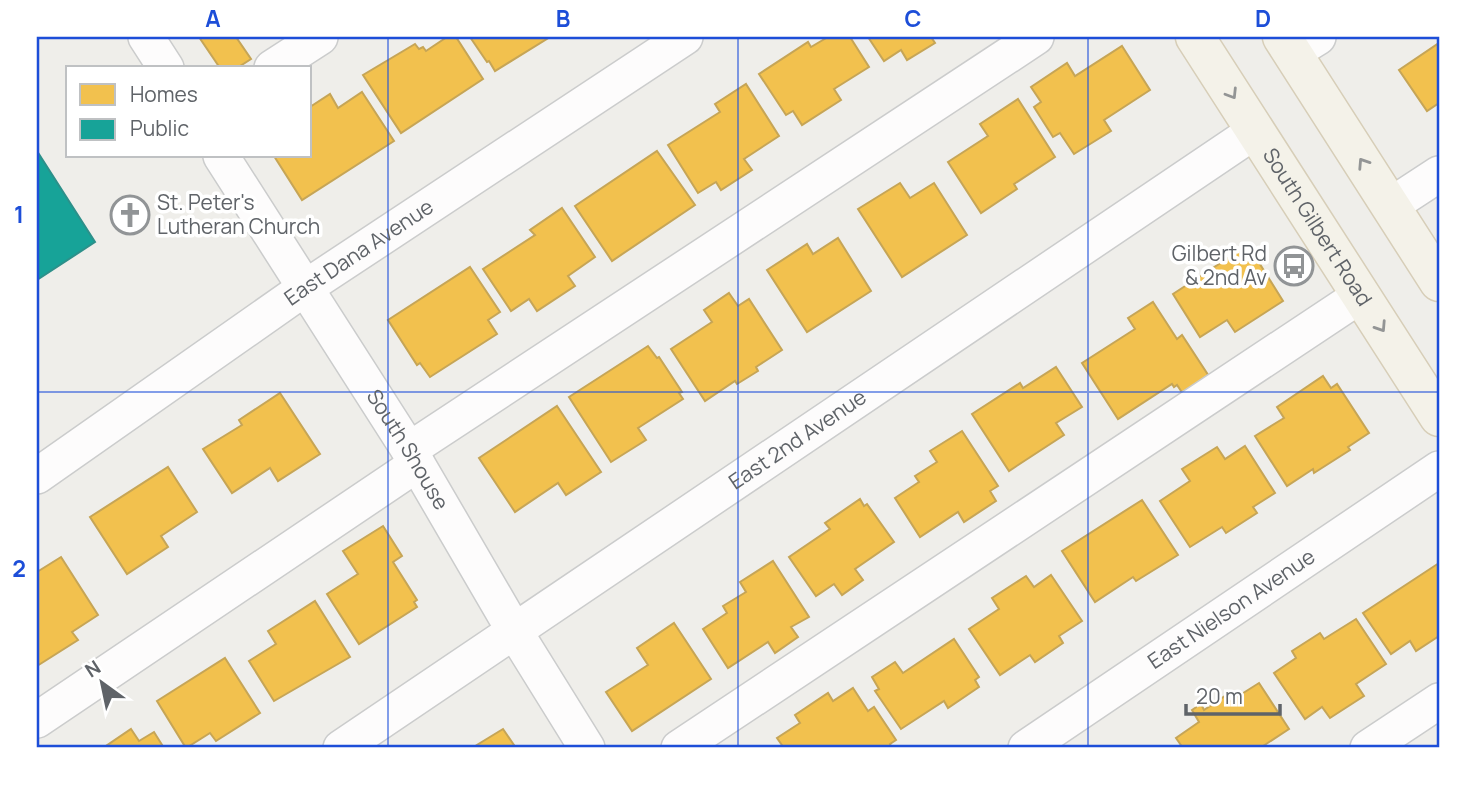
<svg xmlns="http://www.w3.org/2000/svg" width="1476" height="785" viewBox="0 0 1476 785" font-family="Manrope,sans-serif">
<style>
.homes{fill:#f2c14e;stroke:#c6a556;stroke-width:2}
.public{fill:#17a398;stroke:#2d908a;stroke-width:2}
.lines{fill:none;stroke-linecap:round;stroke-linejoin:round}
.minor-casing{stroke:#cbcccc;stroke-width:38}
.major-casing{stroke:#d7ceb8;stroke-width:41}
.minor{stroke:#fdfcfc;stroke-width:35}
.major{stroke:#f4f2e9;stroke-width:38}
.oneway{stroke:#939595}
.grid{fill:none;stroke:#1d4ed8;stroke-width:2;stroke-opacity:0.55}
.labels{text-anchor:middle;stroke-width:7;stroke-linejoin:round;paint-order:stroke}
.poi-label{font-size:21px;fill:#5f6368;stroke:#fff;text-anchor:start}
.street-label{font-size:21px;fill:#5f6368;stroke:#fff}
.neatline{fill:none;stroke:#1d4ed8;stroke-width:2.5}
.grid-label{font-size:23px;text-anchor:middle;font-weight:bold;fill:#1d4ed8}
</style>
<rect width="100%" height="100%" fill="#efeeea"/>
<g class="homes">
<polygon points="199,37 236,37 251,59 237,68 220,68"/>
<polygon points="447,37 456,37 483,79 401,133 363,75 415,44 419,49 423,47 426,51"/>
<polygon points="470,37 550,37 495,71 489,61 487,62"/>
<polygon points="828,37 850,37 869,67 834,89 841,100 802,125 793,111 786,115 759,74 808,42 811,47"/>
<polygon points="868,37 931,37 935,43 907,60 901,50 884,61"/>
<polygon points="1439,43 1439,103 1427,111 1399,70"/>
<polygon points="1122,46 1150,90 1104,120 1111,131 1074,154 1060,133 1053,137 1034,107 1041,102 1031,87 1067,63 1075,76"/>
<polygon points="746,84 779,136 744,159 752,170 721,190 716,182 698,193 668,145 720,112 715,104"/>
<polygon points="362,92 394,141 302,200 274,156 310,156 310,107 330,94 338,108"/>
<polygon points="1018,99 1055,157 1014,184 1017,189 981,213 948,162 988,136 980,124"/>
<polygon points="657,151 695,205 612,261 575,206"/>
<polygon points="900,183 910,198 934,183 967,235 902,277 858,209"/>
<polygon points="562,208 595,257 568,276 575,286 537,311 529,299 511,311 483,269 535,235 530,230"/>
<polygon points="838,238 871,291 807,332 767,270 807,244 813,254"/>
<polygon points="1248,245 1283,301 1235,332 1227,320 1200,337 1173,294"/>
<polygon points="470,267 500,312 488,320 497,334 430,377 420,363 417,365 388,320"/>
<polygon points="729,293 738,306 749,299 782,350 756,367 758,371 737,384 735,381 705,401 671,349 712,322 704,310"/>
<polygon points="1153,302 1177,339 1182,335 1214,384 1187,400 1177,385 1174,387 1172,384 1118,419 1082,363 1135,329 1128,318"/>
<polygon points="648,346 657,358 659,357 682,392 679,393 683,399 638,428 646,440 611,462 569,397"/>
<polygon points="1056,367 1082,407 1056,423 1064,435 1009,471 972,414 1020,383 1023,388"/>
<polygon points="1323,376 1331,388 1337,384 1369,433 1348,447 1350,450 1314,473 1313,469 1287,486 1255,436 1284,418 1277,407"/>
<polygon points="280,393 320,454 278,481 270,468 232,493 203,449 242,425 239,420"/>
<polygon points="557,406 601,472 566,495 558,483 515,512 479,458"/>
<polygon points="962,431 998,486 990,491 996,501 964,522 958,512 920,537 895,498 919,482 915,476 937,462 930,451"/>
<polygon points="1245,446 1275,493 1253,507 1257,513 1226,533 1222,527 1190,547 1160,501 1190,481 1182,469 1217,447 1225,459"/>
<polygon points="168,467 197,512 161,536 168,547 127,574 90,517"/>
<polygon points="860,499 864,506 867,504 894,542 855,569 863,580 842,595 834,584 816,596 789,557 830,529 825,523"/>
<polygon points="1142,500 1178,555 1136,581 1133,577 1095,602 1062,551"/>
<polygon points="383,526 402,556 393,562 417,600 414,602 417,607 359,644 327,594 358,574 343,551"/>
<polygon points="61,557 98,615 72,632 78,640 37,666 37,572"/>
<polygon points="773,561 809,617 791,627 798,637 775,653 768,642 728,668 703,629 727,613 723,606 746,592 740,582"/>
<polygon points="1439,563 1439,636 1416,651 1410,641 1391,654 1363,613"/>
<polygon points="1051,575 1082,621 1059,636 1063,643 1035,662 1030,655 1000,675 969,629 999,609 992,598 1026,576 1034,587"/>
<polygon points="315,601 350,657 274,701 249,661 276,644 268,631"/>
<polygon points="1356,619 1386,664 1356,684 1364,696 1330,718 1322,707 1305,719 1274,673 1296,658 1292,651 1320,633 1324,639"/>
<polygon points="674,623 711,679 632,731 606,692 648,665 637,648"/>
<polygon points="954,639 979,677 975,680 979,687 948,708 944,701 901,729 875,691 879,689 872,677 895,662 903,673"/>
<polygon points="225,658 260,713 216,741 210,733 186,748 157,701"/>
<polygon points="1259,683 1289,729 1260,748 1183,748 1176,738 1199,722 1192,710 1201,704 1204,710 1225,696 1229,702"/>
<polygon points="853,688 868,711 874,707 896,740 890,744 892,748 784,748 777,738 800,723 795,715 828,693 833,701"/>
<polygon points="131,729 139,741 154,732 164,748 108,748 106,746"/>
<polygon points="503,729 516,748 472,748"/>
</g>
<polygon class="public" points="37,151 95,242 37,280"/>
<g class="lines">
<defs>
<g id="minor">
<polyline points="146,37 166,68"/>
<polyline points="1292,53 1318,37"/>
<polyline points="272,68 320,37"/>
<path id="s1" d="M 221,156 L 409,450 L 515,632 L 587,748"/>
<polyline points="1390,206 1439,174"/>
<polyline points="409,450 1036,37"/>
<path id="s2" d="M 37,476 L 305,288 L 685,37"/>
<polyline points="37,720 417,464"/>
<path id="s3" d="M 341,748 L 1255,131"/>
<polyline points="679,748 1361,295"/>
<path id="s4" d="M 1026,748 L 1439,469"/>
<polyline points="1368,748 1439,701"/>
</g>
<g id="major">
<path id="s5" d="M 1195,37 L 1439,417"/>
<polyline points="1282,37 1439,282"/>
</g>
</defs>
<use href="#minor" class="minor-casing"/>
<use href="#major" class="major-casing"/>
<use href="#minor" class="minor"/>
<use href="#major" class="major"/>
</g>
<defs><path id="oneway-chevron" d="M-2-3.5L2.5 0L-2 3.5" fill="none" stroke-width="1.6" stroke-linecap="round" stroke-linejoin="round" transform="scale(1.75)"/></defs>
<g class="oneway">
<use href="#oneway-chevron" transform="translate(1232 94) rotate(58)"/>
<use href="#oneway-chevron" transform="translate(1363 163) rotate(-123)"/>
<use href="#oneway-chevron" transform="translate(1381 327) rotate(57)"/>
</g>
<path class="grid" d="M 388,37 L 388,748M 738,37 L 738,748M 1088,37 L 1088,748M 37,392 L 1439,392"/>
<defs>
<symbol id="church-ring" viewBox="-11 -11 22 22"><circle r="9.5" fill="#fff" stroke="#919496" stroke-width="1.5"/><path d="M-1.2-6h2.4v3.5h3.3v2.4h-3.3V6h-2.4V-.1h-3.3v-2.4h3.3Z" fill="#919496"/></symbol>
<symbol id="bus-ring" viewBox="-11 -11 22 22"><circle r="9.5" fill="#fff" stroke="#919496" stroke-width="1.5"/><path d="M-5-6H5V4H4V6H2V4H-2V6H-4V4H-5ZM-3.5-4V0h7V-4ZM-3.5 1.2v1.5H-2V1.2ZM2 1.2v1.5H3.5V1.2Z" fill="#919496"/></symbol>
</defs>
<g fill-rule="evenodd">
<use href="#church-ring" x="108" y="193" width="44" height="44"/>
<use href="#bus-ring" x="1272" y="244" width="44" height="44"/>
</g>
<g class="labels">
<g class="poi-label">
<text x="157" y="210">St. Peter's<tspan x="157" dy="24">Lutheran Church</tspan></text>
<text x="1267" y="261" text-anchor="end">Gilbert Rd<tspan x="1267" dy="24">&amp; 2nd Av</tspan></text>
</g>
<g class="street-label">
<text dy="7" stroke="none"><textPath href="#s5" startOffset="226">South Gilbert Road</textPath></text>
<text dy="7" stroke="none"><textPath href="#s2" startOffset="392">East Dana Avenue</textPath></text>
<text dy="7" stroke="none"><textPath href="#s3" startOffset="551">East 2nd Avenue</textPath></text>
<text dy="7" stroke="none"><textPath href="#s1" startOffset="348">South Shouse</textPath></text>
<text dy="7" stroke="none"><textPath href="#s4" startOffset="248">East Nielson Avenue</textPath></text>
</g>
</g>
<rect width="1476" height="785" fill="none" stroke="#ffffff" stroke-width="77"/>
<rect x="66" y="66" width="245" height="91" fill="#ffffff" stroke="#bfc1c3" stroke-width="2"/>
<rect x="80" y="84" width="35" height="21" fill="#f2c14e" stroke="#bfc1c3" stroke-width="2"/>
<text x="130" y="102" font-size="21" fill="#5f6368">Homes</text>
<rect x="80" y="119" width="35" height="21" fill="#17a398" stroke="#bfc1c3" stroke-width="2"/>
<text x="130" y="136" font-size="21" fill="#5f6368">Public</text>
<g transform="translate(102 683) rotate(327)" stroke="#ffffff" stroke-width="5" paint-order="stroke">
<path d="M0-5L12 26L0 18L-12 26Z" fill="#5f6368"/>
<text y="-10" font-size="19" font-weight="bold" text-anchor="middle" fill="#5f6368">N</text>
</g>
<path d="M1186 704v10h94v-10" fill="none" stroke="#5f6368" stroke-width="3.5"/>
<text x="1196" y="704" font-size="21" fill="#5f6368" stroke="#ffffff" stroke-width="5" paint-order="stroke">20 m</text>
<rect x="38" y="38" width="1400" height="708" class="neatline"/>
<g class="grid-label">
<text x="213" y="27">A</text>
<text x="563" y="27">B</text>
<text x="913" y="27">C</text>
<text x="1263" y="27">D</text>
<text x="19" y="223">1</text>
<text x="19" y="577">2</text>
</g>
</svg>
